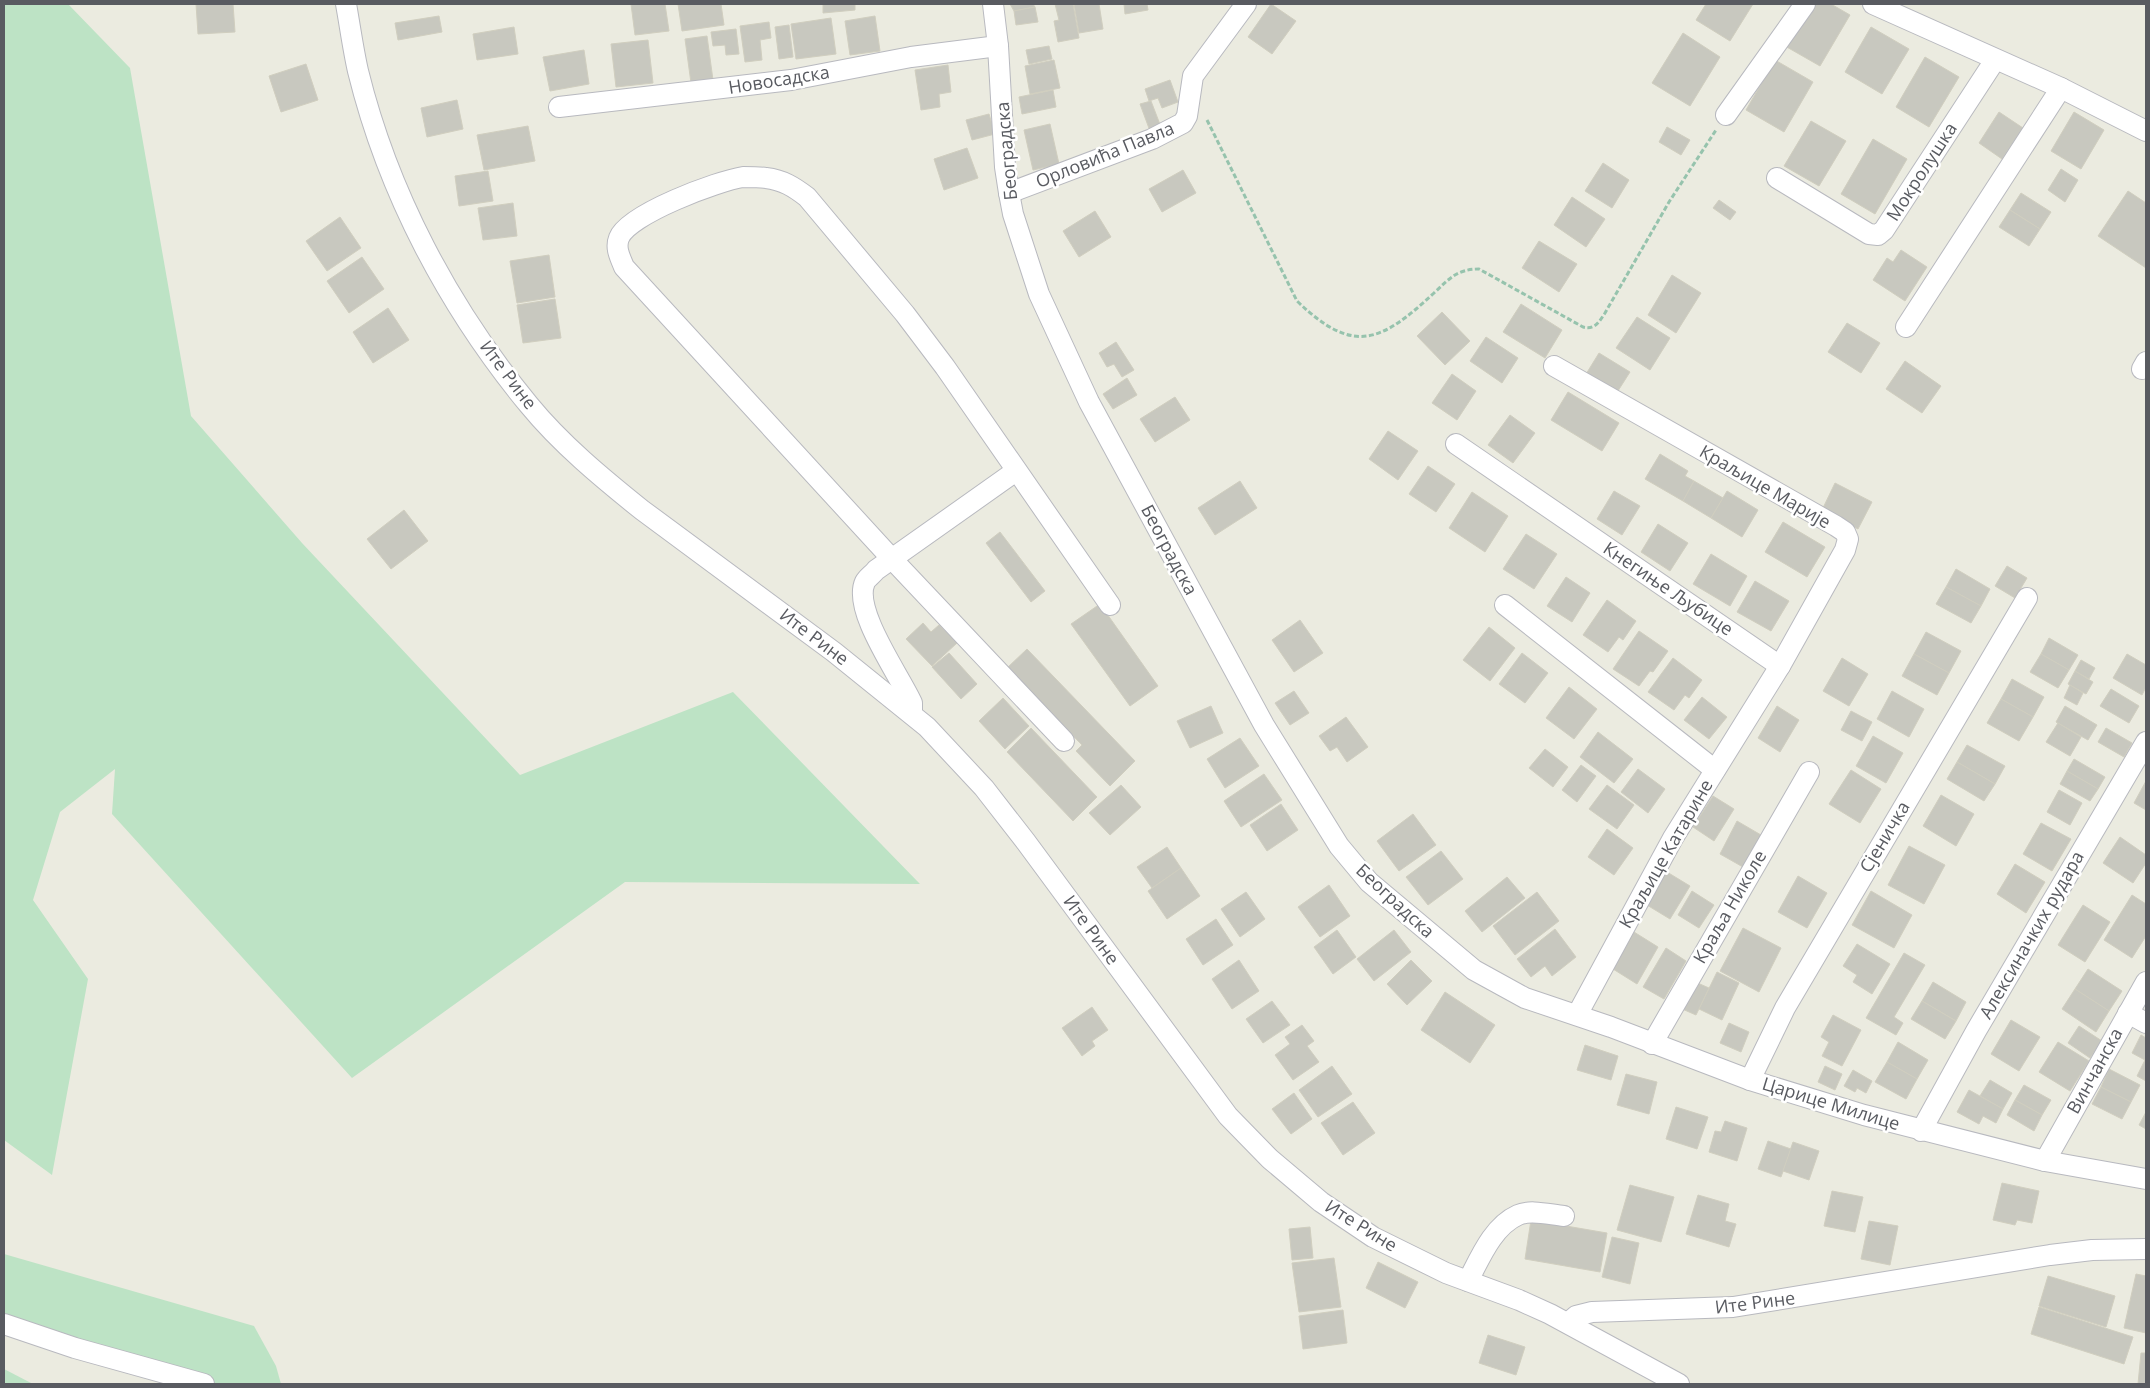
<svg xmlns="http://www.w3.org/2000/svg" width="2150" height="1388" viewBox="0 0 2150 1388" font-family="'Open Sans',sans-serif">
<style>
.green{fill:#bde3c5}
.building{fill:#c8c8bf;stroke:#d0cebf}
.lines{fill:none;stroke-linecap:round;stroke-linejoin:round}
.minor-casing{stroke:#b8b9bf;stroke-width:22}
.path{stroke:#96c3ad;stroke-width:3;stroke-dasharray:5 2.5;stroke-linecap:butt}
.minor{stroke:#fff;stroke-width:20}
.labels{text-anchor:middle;stroke-width:5;stroke-linejoin:round;paint-order:stroke}
.street-label{font-size:18px;fill:#595b61;stroke:#fff}
</style>
<rect width="100%" height="100%" fill="#ebebe0"/>
<g class="green">
<polygon points="4,4 68,4 130,68 191,416 302,543 520,775 733,692 920,884 625,882 352,1078 112,814 115,769 60,812 33,900 88,979 52,1175 4,1140"/>
<polygon points="4,1254 254,1326 276,1366 281,1384 206,1384 4,1323"/>
<polygon points="4,1369 33,1384 4,1384"/>
</g>
<g class="building">
<polygon points="196,4 233,4 235,32 198,34"/>
<polygon points="631,4 665,4 669,31 635,35"/>
<polygon points="678,4 721,4 724,25 682,31"/>
<polygon points="823,4 855,4 855,10 823,13"/>
<polygon points="1010,4 1033,4 1035,7 1014,11"/>
<polygon points="1055,4 1073,4 1079,38 1058,42 1054,21 1059,20"/>
<polygon points="1074,4 1099,4 1103,29 1079,33"/>
<polygon points="1124,4 1147,4 1148,10 1125,14"/>
<polygon points="1271,4 1296,21 1272,54 1248,37"/>
<polygon points="1706,4 1753,4 1730,41 1696,20"/>
<polygon points="1810,4 1831,4 1850,15 1820,66 1785,46"/>
<polygon points="1035,7 1038,22 1016,25 1014,11"/>
<polygon points="439,16 442,32 398,40 395,23"/>
<polygon points="875,16 880,51 850,55 845,21"/>
<polygon points="831,18 836,54 796,59 791,24"/>
<polygon points="769,22 771,38 760,40 762,60 745,62 740,26"/>
<polygon points="789,25 793,57 779,59 775,27"/>
<polygon points="514,27 518,54 477,60 473,34"/>
<polygon points="1871,27 1909,49 1882,94 1845,72"/>
<polygon points="736,29 739,54 726,55 725,45 713,46 711,32"/>
<polygon points="1683,33 1720,57 1690,106 1652,83"/>
<polygon points="707,36 713,80 691,83 685,39"/>
<polygon points="648,40 653,83 616,87 611,44"/>
<polygon points="1049,46 1052,59 1029,64 1026,50"/>
<polygon points="584,50 589,84 550,91 543,57"/>
<polygon points="1925,57 1959,77 1929,127 1896,107"/>
<polygon points="1054,60 1060,88 1030,94 1025,66"/>
<polygon points="1775,60 1813,82 1784,132 1746,110"/>
<polygon points="306,64 318,100 281,112 269,76"/>
<polygon points="948,65 951,92 939,94 940,107 921,110 915,70"/>
<polygon points="1170,80 1178,102 1162,108 1158,98 1149,101 1145,89"/>
<polygon points="1053,90 1056,107 1022,114 1019,97"/>
<polygon points="457,100 463,129 427,137 421,108"/>
<polygon points="1151,101 1161,127 1150,131 1140,104"/>
<polygon points="1999,112 2023,128 2002,159 1979,143"/>
<polygon points="2074,112 2104,130 2081,169 2051,151"/>
<polygon points="989,114 995,134 972,140 966,120"/>
<polygon points="1811,121 1846,141 1819,186 1784,166"/>
<polygon points="1050,124 1059,164 1033,170 1024,130"/>
<polygon points="528,126 535,161 484,170 477,135"/>
<polygon points="1667,127 1690,140 1681,155 1659,142"/>
<polygon points="1873,139 1907,159 1875,214 1841,194"/>
<polygon points="967,148 978,178 944,190 934,159"/>
<polygon points="1603,163 1629,180 1612,208 1585,191"/>
<polygon points="2061,169 2078,180 2065,202 2048,190"/>
<polygon points="1183,170 1196,193 1162,212 1149,189"/>
<polygon points="488,171 493,201 459,206 455,176"/>
<polygon points="2128,191 2146,203 2146,268 2098,236"/>
<polygon points="2021,193 2051,212 2040,229 2010,210"/>
<polygon points="1572,197 1605,219 1586,247 1554,225"/>
<polygon points="1719,200 1736,212 1730,220 1713,208"/>
<polygon points="513,203 517,236 483,240 478,208"/>
<polygon points="2010,210 2040,229 2029,246 1999,227"/>
<polygon points="1095,211 1111,237 1079,257 1063,231"/>
<polygon points="340,217 361,248 327,271 306,241"/>
<polygon points="1539,241 1577,264 1559,292 1522,268"/>
<polygon points="1901,250 1927,267 1905,301 1873,280 1887,258 1893,262"/>
<polygon points="549,255 555,297 517,303 510,261"/>
<polygon points="362,257 384,289 349,313 327,281"/>
<polygon points="1672,275 1701,293 1676,333 1648,315"/>
<polygon points="555,299 561,338 523,343 517,305"/>
<polygon points="1521,304 1562,330 1545,358 1503,332"/>
<polygon points="388,308 409,340 373,363 353,332"/>
<polygon points="1442,312 1470,341 1445,365 1417,336"/>
<polygon points="1637,317 1670,338 1650,370 1616,348"/>
<polygon points="1847,323 1880,343 1861,373 1828,352"/>
<polygon points="1486,337 1518,358 1502,383 1470,361"/>
<polygon points="1116,342 1134,370 1122,377 1114,364 1107,367 1099,353"/>
<polygon points="1599,353 1630,372 1616,394 1583,379"/>
<polygon points="1905,361 1941,386 1922,413 1886,389"/>
<polygon points="1452,374 1476,391 1457,420 1432,403"/>
<polygon points="1127,378 1137,395 1113,409 1103,394"/>
<polygon points="1568,392 1619,423 1602,451 1551,420"/>
<polygon points="1175,397 1190,420 1155,442 1140,419"/>
<polygon points="1510,415 1535,433 1513,463 1488,445"/>
<polygon points="1388,431 1418,451 1398,480 1369,459"/>
<polygon points="1660,454 1688,471 1685,476 1694,481 1683,501 1645,479"/>
<polygon points="1428,466 1455,484 1436,512 1409,494"/>
<polygon points="1240,481 1257,508 1215,535 1198,508"/>
<polygon points="1694,481 1723,498 1711,518 1683,501"/>
<polygon points="1835,483 1872,502 1858,529 1822,510"/>
<polygon points="1614,491 1640,506 1622,535 1597,519"/>
<polygon points="1727,491 1758,510 1742,537 1711,518"/>
<polygon points="1472,492 1508,516 1485,552 1449,528"/>
<polygon points="404,510 428,541 391,569 367,539"/>
<polygon points="1783,522 1825,547 1807,577 1765,552"/>
<polygon points="1658,524 1688,543 1670,571 1641,552"/>
<polygon points="1000,532 1045,591 1031,602 986,543"/>
<polygon points="1526,534 1557,554 1534,589 1503,569"/>
<polygon points="1711,554 1747,576 1730,606 1693,584"/>
<polygon points="2007,566 2027,578 2015,598 1995,586"/>
<polygon points="1956,569 1990,589 1981,606 1946,587"/>
<polygon points="1566,577 1590,593 1572,622 1547,606"/>
<polygon points="1755,581 1789,601 1771,631 1737,612"/>
<polygon points="1946,587 1981,606 1971,623 1936,604"/>
<polygon points="1607,600 1636,621 1623,640 1619,637 1608,652 1583,635"/>
<polygon points="1100,604 1158,686 1130,706 1071,624"/>
<polygon points="1300,620 1323,653 1294,672 1272,640"/>
<polygon points="923,623 931,632 939,625 957,643 932,666 906,639"/>
<polygon points="1489,627 1515,648 1490,681 1463,660"/>
<polygon points="1639,631 1668,651 1653,672 1650,671 1639,686 1613,669"/>
<polygon points="1926,632 1961,651 1949,673 1914,654"/>
<polygon points="2049,638 2078,655 2069,670 2041,654"/>
<polygon points="1027,649 1135,761 1110,786 1076,751 1082,745 1007,668"/>
<polygon points="949,653 977,684 961,699 932,667"/>
<polygon points="1522,653 1548,673 1525,703 1499,684"/>
<polygon points="1914,654 1949,673 1937,695 1902,676"/>
<polygon points="2041,654 2069,670 2058,688 2030,672"/>
<polygon points="2127,654 2146,665 2146,687 2142,695 2113,678"/>
<polygon points="1673,658 1702,680 1689,698 1685,695 1674,710 1648,692"/>
<polygon points="1842,658 1868,674 1849,706 1823,691"/>
<polygon points="2081,660 2095,668 2089,679 2075,671"/>
<polygon points="2075,671 2093,682 2086,694 2068,684"/>
<polygon points="2012,679 2044,697 2033,717 2001,699"/>
<polygon points="2070,685 2083,693 2077,705 2064,698"/>
<polygon points="1569,687 1597,709 1574,739 1546,718"/>
<polygon points="2111,689 2139,706 2129,723 2100,706"/>
<polygon points="1294,691 1309,713 1290,725 1275,703"/>
<polygon points="1892,691 1924,709 1909,737 1877,719"/>
<polygon points="1702,697 1727,717 1709,739 1684,720"/>
<polygon points="1003,698 1029,726 1005,749 979,721"/>
<polygon points="2001,699 2033,717 2019,741 1987,723"/>
<polygon points="1211,706 1223,733 1190,748 1177,721"/>
<polygon points="1777,706 1799,720 1780,752 1758,738"/>
<polygon points="2065,706 2097,725 2088,740 2056,722"/>
<polygon points="1851,711 1872,722 1862,741 1841,730"/>
<polygon points="1346,717 1368,747 1347,762 1337,747 1330,751 1319,736"/>
<polygon points="2058,723 2081,737 2070,756 2046,742"/>
<polygon points="1031,728 1097,797 1073,821 1007,752"/>
<polygon points="2106,728 2132,743 2124,757 2098,742"/>
<polygon points="1598,732 1633,759 1614,783 1580,757"/>
<polygon points="1873,736 1903,753 1886,783 1856,766"/>
<polygon points="1240,738 1259,766 1225,788 1207,759"/>
<polygon points="1967,745 2005,766 1995,784 1957,762"/>
<polygon points="1545,749 1568,767 1553,787 1529,768"/>
<polygon points="2074,759 2105,777 2098,789 2067,771"/>
<polygon points="1957,762 1995,784 1984,801 1947,779"/>
<polygon points="1581,765 1596,776 1577,802 1562,790"/>
<polygon points="1638,769 1665,789 1648,813 1621,792"/>
<polygon points="1851,770 1881,789 1860,823 1829,804"/>
<polygon points="2067,771 2098,789 2090,801 2060,784"/>
<polygon points="1264,774 1282,800 1241,827 1224,801"/>
<polygon points="2146,781 2146,810 2134,803"/>
<polygon points="1121,785 1141,807 1110,835 1089,813"/>
<polygon points="1607,785 1634,805 1617,829 1589,809"/>
<polygon points="2059,790 2082,803 2070,825 2047,812"/>
<polygon points="1941,795 1974,814 1956,846 1923,826"/>
<polygon points="1713,796 1734,809 1714,841 1693,827"/>
<polygon points="1281,804 1298,830 1267,851 1250,825"/>
<polygon points="1413,814 1436,845 1399,871 1377,841"/>
<polygon points="1737,821 1761,835 1743,867 1720,854"/>
<polygon points="2041,823 2071,839 2052,871 2023,854"/>
<polygon points="1607,829 1633,848 1614,875 1588,857"/>
<polygon points="2120,837 2146,855 2146,863 2133,883 2103,863"/>
<polygon points="1909,846 1945,865 1924,904 1888,885"/>
<polygon points="1167,847 1181,868 1152,888 1137,867"/>
<polygon points="1441,851 1463,879 1428,905 1406,877"/>
<polygon points="2015,864 2045,882 2026,913 1997,894"/>
<polygon points="1181,868 1200,896 1167,919 1148,891"/>
<polygon points="1662,869 1690,886 1670,919 1642,902"/>
<polygon points="1798,876 1827,893 1807,928 1778,912"/>
<polygon points="1507,877 1525,898 1482,932 1465,911"/>
<polygon points="1329,885 1350,916 1320,937 1298,907"/>
<polygon points="1692,891 1714,905 1699,928 1678,915"/>
<polygon points="1871,891 1912,915 1894,948 1852,925"/>
<polygon points="1246,892 1265,919 1240,937 1221,909"/>
<polygon points="1537,892 1559,921 1515,955 1493,926"/>
<polygon points="2132,895 2146,904 2146,936 2132,958 2104,940"/>
<polygon points="2083,905 2110,922 2085,962 2058,945"/>
<polygon points="1216,919 1233,945 1203,965 1186,939"/>
<polygon points="1743,928 1781,948 1759,992 1720,971"/>
<polygon points="1555,929 1576,957 1552,976 1545,966 1531,977 1517,959"/>
<polygon points="1337,930 1356,957 1333,974 1314,947"/>
<polygon points="1394,930 1411,952 1374,981 1357,959"/>
<polygon points="1634,932 1658,947 1637,984 1613,969"/>
<polygon points="1857,944 1890,964 1872,994 1853,982 1857,975 1843,966"/>
<polygon points="1666,948 1686,961 1664,999 1643,987"/>
<polygon points="1904,953 1925,965 1894,1017 1903,1023 1896,1035 1866,1018"/>
<polygon points="1239,960 1259,991 1232,1009 1212,979"/>
<polygon points="1411,960 1432,981 1407,1005 1387,984"/>
<polygon points="2088,969 2122,991 2109,1011 2075,989"/>
<polygon points="1717,972 1739,983 1722,1020 1699,1009"/>
<polygon points="1693,981 1709,988 1696,1015 1680,1008"/>
<polygon points="1933,982 1966,1002 1956,1021 1922,1001"/>
<polygon points="2075,989 2109,1011 2096,1032 2062,1009"/>
<polygon points="1445,992 1495,1025 1470,1063 1421,1030"/>
<polygon points="1272,1001 1290,1025 1263,1043 1246,1019"/>
<polygon points="1922,1001 1956,1021 1945,1039 1911,1019"/>
<polygon points="1092,1007 1108,1030 1092,1041 1095,1046 1082,1056 1062,1028"/>
<polygon points="1833,1015 1861,1030 1842,1066 1822,1056 1829,1042 1821,1037"/>
<polygon points="2011,1020 2040,1037 2019,1071 1991,1054"/>
<polygon points="1729,1023 1749,1032 1741,1052 1720,1043"/>
<polygon points="1302,1025 1314,1041 1307,1046 1319,1062 1293,1080 1275,1055 1290,1044 1285,1037"/>
<polygon points="2079,1026 2102,1041 2090,1058 2068,1043"/>
<polygon points="2141,1035 2146,1038 2146,1081 2137,1076 2145,1060 2132,1053"/>
<polygon points="1898,1042 1928,1060 1917,1079 1887,1062"/>
<polygon points="2058,1042 2089,1061 2070,1091 2039,1072"/>
<polygon points="1585,1045 1618,1056 1611,1080 1577,1070"/>
<polygon points="1887,1062 1917,1079 1906,1099 1875,1082"/>
<polygon points="1332,1066 1352,1094 1318,1117 1299,1090"/>
<polygon points="1825,1066 1842,1074 1835,1090 1818,1082"/>
<polygon points="2109,1069 2140,1085 2131,1102 2101,1087"/>
<polygon points="1853,1070 1872,1081 1866,1093 1857,1088 1855,1092 1844,1086"/>
<polygon points="1626,1074 1657,1082 1649,1114 1617,1105"/>
<polygon points="1990,1080 2012,1093 2003,1109 1980,1096"/>
<polygon points="2024,1085 2051,1100 2042,1115 2015,1100"/>
<polygon points="2101,1087 2131,1102 2122,1119 2092,1104"/>
<polygon points="1969,1090 2003,1109 1996,1123 1983,1116 1979,1124 1957,1112"/>
<polygon points="1294,1093 1312,1119 1291,1134 1272,1109"/>
<polygon points="2015,1100 2042,1115 2034,1131 2007,1115"/>
<polygon points="1353,1102 1375,1133 1343,1155 1321,1123"/>
<polygon points="1676,1107 1708,1117 1697,1149 1666,1139"/>
<polygon points="2146,1112 2146,1129 2139,1125"/>
<polygon points="1725,1121 1747,1128 1737,1161 1709,1152 1715,1131 1721,1132"/>
<polygon points="1768,1141 1791,1149 1781,1177 1758,1169"/>
<polygon points="1793,1142 1819,1151 1809,1180 1783,1171"/>
<polygon points="2002,1183 2039,1191 2032,1223 2017,1220 2015,1225 1993,1220"/>
<polygon points="1630,1185 1674,1197 1661,1242 1617,1230"/>
<polygon points="1832,1191 1863,1197 1855,1232 1824,1226"/>
<polygon points="1698,1195 1729,1204 1725,1221 1736,1224 1729,1247 1686,1234"/>
<polygon points="1531,1220 1607,1233 1600,1272 1525,1259"/>
<polygon points="1869,1221 1898,1226 1890,1265 1861,1259"/>
<polygon points="1310,1227 1313,1258 1292,1260 1289,1229"/>
<polygon points="1612,1237 1639,1243 1630,1284 1602,1277"/>
<polygon points="1334,1258 1341,1307 1299,1312 1292,1263"/>
<polygon points="1378,1262 1418,1282 1405,1308 1366,1288"/>
<polygon points="2136,1274 2146,1276 2146,1333 2124,1328"/>
<polygon points="2048,1276 2115,1296 2106,1327 2039,1306"/>
<polygon points="2039,1307 2133,1337 2124,1364 2031,1334"/>
<polygon points="1343,1310 1347,1343 1303,1349 1299,1316"/>
<polygon points="1488,1335 1525,1347 1516,1375 1479,1363"/>
<polygon points="2141,1353 2146,1353 2146,1384 2138,1384"/>
</g>
<g class="lines">
<defs>
<g id="minor">
<path d="M 346,4 C 350,26 353,49 358,71 C 388,193 449,308 529,405 C 561,444 602,478 642,510 L 834,652 L 927,727 L 984,788 L 1026,842 L 1228,1116 L 1270,1159 L 1321,1202 L 1373,1237 L 1446,1273 L 1519,1300 L 1550,1314 L 1679,1384"/>
<polyline points="993,4 998,46 1005,167 1009,193 1013,214 1039,294 1089,402 1264,725 1339,846 1369,882 1474,970 1525,998 1611,1027 1750,1080 1864,1115 2045,1161 2146,1179"/>
<polyline points="1873,4 2061,88 2146,131"/>
<polyline points="559,107 791,80 911,57 998,46"/>
<polyline points="1726,115 1805,4"/>
<polyline points="1777,178 1869,234 1878,235 1884,230 1995,60"/>
<polyline points="1009,193 1152,139 1183,123 1187,116 1193,76 1246,4"/>
<polyline points="1906,327 2061,88"/>
<polyline points="1554,366 1836,526 1845,532 1848,539 1845,550 1780,666 1673,838 1577,1015"/>
<polyline points="2142,369 2146,362"/>
<polyline points="1456,444 1780,666"/>
<polyline points="1505,605 1715,770"/>
<path d="M 912,714 L 912,703 C 900,676 852,610 865,582 C 867,578 873,574 876,570 L 1016,471"/>
<path d="M 1064,741 L 892,559 L 624,267 C 620,257 615,248 619,238 C 628,214 718,181 743,177 C 750,177 760,177 766,178 C 783,180 794,187 807,197 L 905,314 L 945,367 L 1110,605"/>
<polyline points="2128,1013 2146,1023"/>
<polyline points="1652,1044 1809,772"/>
<polyline points="1750,1080 1785,1008 2027,598"/>
<polyline points="1921,1131 1976,1031 2146,742"/>
<polyline points="2045,1161 2146,982"/>
<path d="M 1468,1281 C 1480,1258 1493,1226 1518,1215 C 1531,1209 1551,1215 1564,1216"/>
<polyline points="1568,1323 1576,1316 1592,1312 1733,1307 2050,1255 2092,1250 2146,1249"/>
<polyline points="4,1324 75,1348 204,1384"/>
</g>
</defs>
<use href="#minor" class="minor-casing"/>
<path class="path" d="M 1207,120 L 1297,301 C 1354,356 1381,342 1434,293 C 1449,279 1457,269 1479,269 L 1583,327 C 1595,330 1599,322 1605,313 L 1669,202 L 1716,130"/>
<use href="#minor" class="minor"/>
</g>
<g class="labels">
<g class="street-label">
<text transform="translate(779 80) rotate(-9)" y="6">Новосадска</text>
<text transform="translate(1007 151) rotate(-95)" y="6">Београдска</text>
<text transform="translate(1105 155) rotate(-22)" y="6">Орловића Павла</text>
<text transform="translate(1922 172) rotate(-57)" y="6">Мокролушка</text>
<text transform="translate(508 375) rotate(53)" y="6">Ите Рине</text>
<text transform="translate(1765 487) rotate(30)" y="6">Краљице Марије</text>
<text transform="translate(1169 550) rotate(62)" y="6">Београдска</text>
<text transform="translate(1668 589) rotate(34)" y="6">Кнегиње Љубице</text>
<text transform="translate(814 637) rotate(37)" y="6">Ите Рине</text>
<text transform="translate(1885 837) rotate(-59)" y="6">Сјеничка</text>
<text transform="translate(1666 854) rotate(-60)" y="6">Краљице Катарине</text>
<text transform="translate(1395 901) rotate(43)" y="6">Београдска</text>
<text transform="translate(1730 907) rotate(-60)" y="6">Краља Николе</text>
<text transform="translate(1091 930) rotate(54)" y="6">Ите Рине</text>
<text transform="translate(2032 935) rotate(-60)" y="6">Алексиначких рудара</text>
<text transform="translate(2095 1071) rotate(-61)" y="6">Винчанска</text>
<text transform="translate(1831 1104) rotate(17)" y="6">Царице Милице</text>
<text transform="translate(1361 1226) rotate(32)" y="6">Ите Рине</text>
<text transform="translate(1755 1303) rotate(-7)" y="6">Ите Рине</text>
</g>
</g>
<rect width="2150" height="1388" fill="none" stroke="#595b61" stroke-width="10"/>
</svg>
